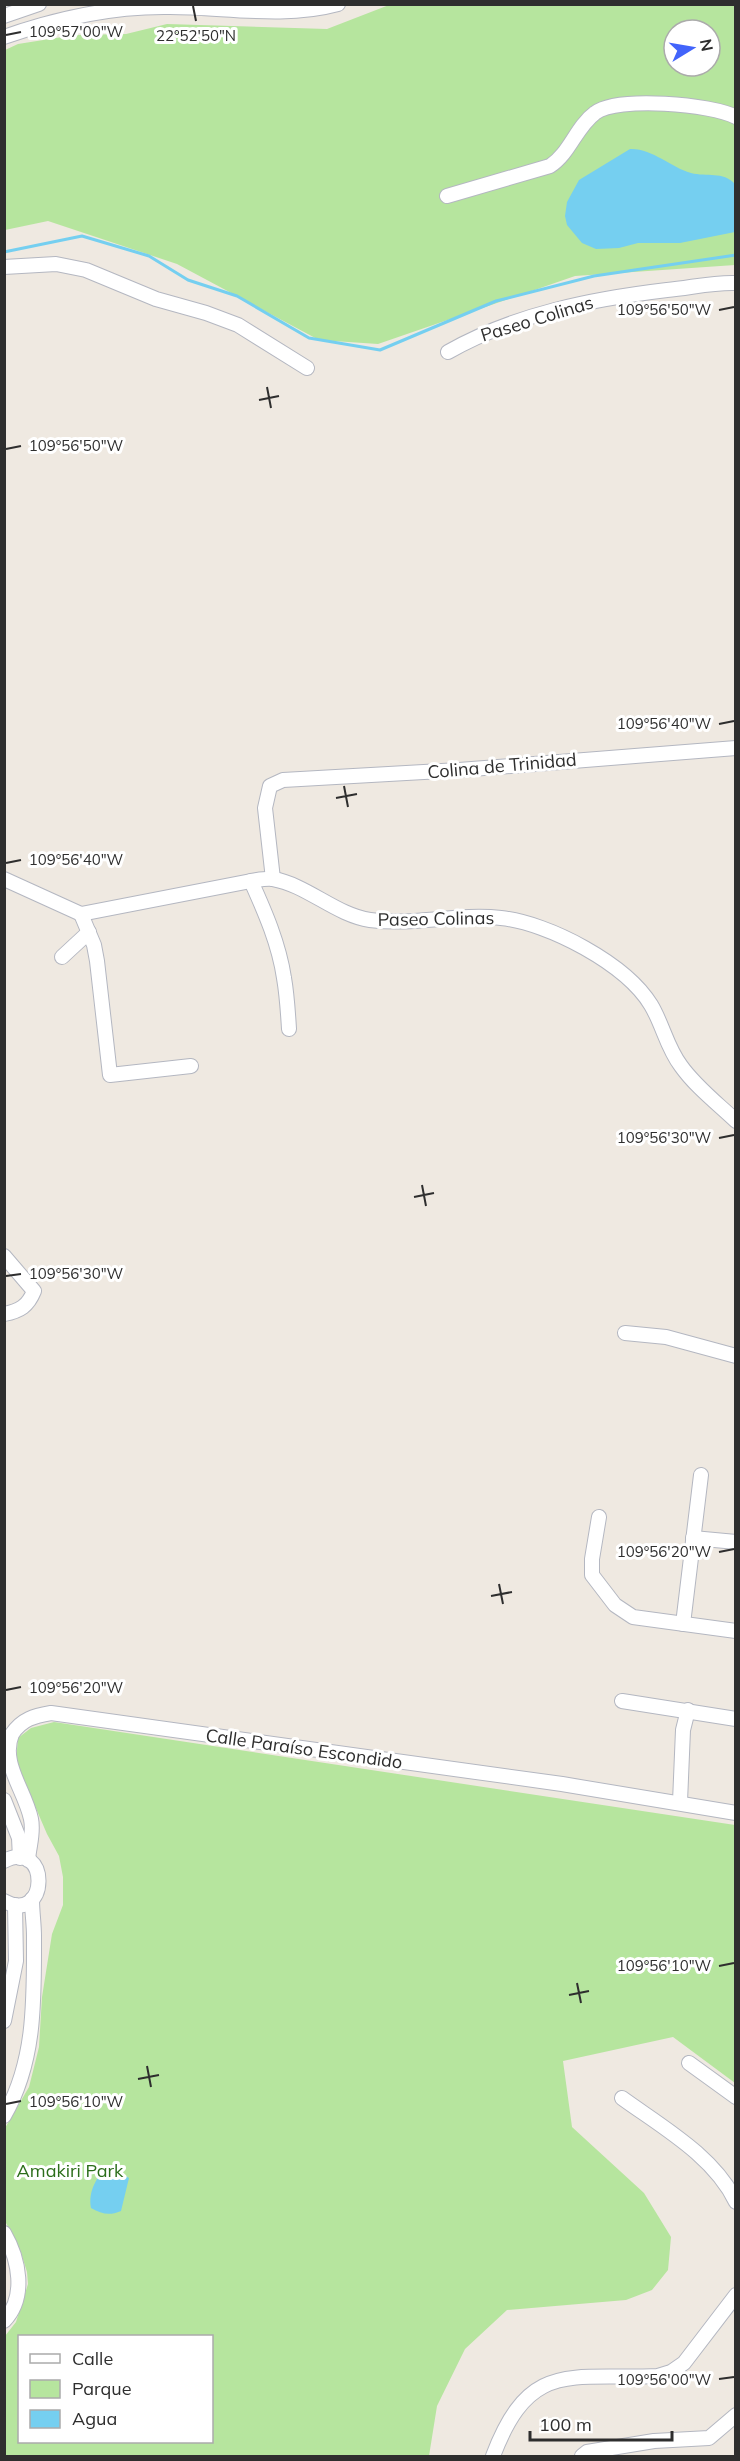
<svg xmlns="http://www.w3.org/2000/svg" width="740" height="2461" viewBox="0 0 740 2461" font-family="Mulish,sans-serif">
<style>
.green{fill:#b6e59e;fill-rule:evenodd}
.water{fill:#75cff0}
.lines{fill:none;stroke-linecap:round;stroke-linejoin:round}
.stream{stroke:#75cff0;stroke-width:3}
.minor-casing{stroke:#b4b7c1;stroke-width:16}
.minor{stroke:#fff;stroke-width:14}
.ticks{fill:none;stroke:#2e2e2e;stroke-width:2}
.labels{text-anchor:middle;stroke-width:6;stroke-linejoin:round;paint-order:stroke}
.street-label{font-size:18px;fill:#2e2e2e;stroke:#fff}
.park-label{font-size:18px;fill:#2c6e1b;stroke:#fff}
.ticks-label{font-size:15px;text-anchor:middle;fill:#2e2e2e;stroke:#fff;stroke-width:6;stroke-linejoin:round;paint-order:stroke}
</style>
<rect width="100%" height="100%" fill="#efe9e1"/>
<g class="green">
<path d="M 389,5 L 735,5 L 735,265 L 575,276 L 378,344 L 319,340 L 177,264 L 48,221 L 5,230 L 5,50 L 18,44 L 75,35 L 126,34 L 167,24 L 327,29 ZM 674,30 L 710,30 L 710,66 L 674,66 Z"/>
<path d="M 54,1722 L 735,1825 L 735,2083 L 673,2037 L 563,2061 L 572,2127 L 644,2193 L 671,2237 L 668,2270 L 652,2290 L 626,2300 L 507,2310 L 465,2349 L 437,2406 L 429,2456 L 5,2456 L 5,2336 L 16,2322 L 28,2284 L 27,2272 L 21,2253 L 5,2221 L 5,2128 L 29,2087 L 39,2047 L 42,1997 L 52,1934 L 63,1905 L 63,1877 L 59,1856 L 47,1834 L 16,1762 L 18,1738 L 31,1728 ZM 20,2336 L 212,2336 L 212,2442 L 20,2442 Z"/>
</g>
<g class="water">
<path d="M 630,149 C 652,148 670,167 691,173 C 707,177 723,171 735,184 L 735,232 L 680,243 L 638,243 L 619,248 L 596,249 L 582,243 L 567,225 L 565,216 L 567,202 L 579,180 Z"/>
<path d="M 106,2165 L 129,2178 L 121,2211 C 109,2216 102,2214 91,2208 C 88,2190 97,2179 106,2165 Z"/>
</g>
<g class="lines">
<polyline class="stream" points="4,252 82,236 149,256 188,280 237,296 309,338 380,350 496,301 594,276 736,255"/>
<defs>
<g id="minor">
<polyline points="4,16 39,4"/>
<path d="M 4,37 C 58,18 113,6 170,7 C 225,7 283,19 338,4"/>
<path d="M 447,196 L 550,166 C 570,153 576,127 595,113 C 617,96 712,104 736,117"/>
<polyline points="4,267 56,264 86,270 156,299 206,313 238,325 307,368"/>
<path d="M 448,352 C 515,314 592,299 667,290 C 690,288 713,282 736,283"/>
<path d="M 4,879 L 81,914 L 251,881 C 258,880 266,878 273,879 C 307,885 336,915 370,920 C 413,926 458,913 501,918 C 549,923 626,964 651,1005 C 663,1025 667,1048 681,1066 C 696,1087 717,1103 736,1121"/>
<polyline points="273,879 265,808 270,786 283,780 459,770 736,748"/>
<path d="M 251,881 C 265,912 279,944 284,978 C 287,995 288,1012 289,1029"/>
<polyline points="81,914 94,945 97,961 110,1075 191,1066"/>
<polyline points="62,957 89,932"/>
<path d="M 4,1256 L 34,1291 C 28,1306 20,1311 4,1314"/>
<polyline points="625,1333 666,1337 736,1356"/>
<polyline points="599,1517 592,1559 592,1575 615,1605 633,1617 736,1631"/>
<polyline points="693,1538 736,1542"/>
<polyline points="683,1624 701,1475"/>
<polyline points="622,1701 736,1719"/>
<polyline points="4,1800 19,1838 20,1858"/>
<polyline points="680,1802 683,1730 688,1710"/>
<path d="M 28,1860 C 29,1846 34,1833 31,1819 C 25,1790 0,1763 12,1734 C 22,1719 34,1716 51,1713 L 562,1784 L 736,1813"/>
<path d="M 4,1861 C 51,1837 49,1926 4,1901"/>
<polyline points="4,2021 16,1961 15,1905"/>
<polyline points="689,2063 736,2097"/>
<path d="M 622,2098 C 662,2127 714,2156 736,2202"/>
<path d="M 4,2116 C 36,2061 34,1998 34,1936 C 34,1924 32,1912 32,1899"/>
<path d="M 4,2233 C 19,2259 27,2297 4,2321"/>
<path d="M 493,2456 C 530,2359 570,2380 658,2376 L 671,2372 L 684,2363 L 736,2295"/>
<polyline points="582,2456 587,2452 654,2441 709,2438 736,2415"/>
</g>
</defs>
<use href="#minor" class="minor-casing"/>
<use href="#minor" class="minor"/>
</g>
<path class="ticks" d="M 193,6 L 196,21M 6,35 L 21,32M 719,310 L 734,307M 267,387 L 271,408M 259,400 L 279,396M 6,449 L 21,446M 719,724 L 734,721M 344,786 L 348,807M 336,798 L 357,794M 6,863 L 21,860M 719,1138 L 734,1135M 422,1185 L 426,1206M 414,1197 L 434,1193M 6,1276 L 21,1274M 719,1552 L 734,1549M 499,1584 L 503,1604M 491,1596 L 512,1592M 6,1690 L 21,1687M 719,1966 L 734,1963M 577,1983 L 581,2003M 569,1995 L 589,1991M 147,2066 L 151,2087M 138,2079 L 159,2075M 6,2104 L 21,2101M 719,2379 L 734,2377"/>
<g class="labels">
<g class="street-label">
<text transform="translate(537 319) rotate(-17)" y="6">Paseo Colinas</text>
<text transform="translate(502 766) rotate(-5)" y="6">Colina de Trinidad</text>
<text transform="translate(436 919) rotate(-1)" y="6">Paseo Colinas</text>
<text transform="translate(304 1749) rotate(8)" y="6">Calle Paraíso Escondido</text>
</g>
<g class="park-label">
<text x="70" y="2177">Amakiri Park</text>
</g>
</g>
<g class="ticks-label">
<text x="76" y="37">109°57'00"W</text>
<text x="196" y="41">22°52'50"N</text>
<text x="664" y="315">109°56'50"W</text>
<text x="76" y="451">109°56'50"W</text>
<text x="664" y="729">109°56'40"W</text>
<text x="76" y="865">109°56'40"W</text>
<text x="664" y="1143">109°56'30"W</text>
<text x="76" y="1279">109°56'30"W</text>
<text x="664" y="1557">109°56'20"W</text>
<text x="76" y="1693">109°56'20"W</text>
<text x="664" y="1971">109°56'10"W</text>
<text x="76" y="2107">109°56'10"W</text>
<text x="664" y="2385">109°56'00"W</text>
</g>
<rect width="740" height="2461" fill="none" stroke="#2e2e2e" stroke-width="12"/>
<rect x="18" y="2335" width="195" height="108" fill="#ffffff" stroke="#ababab" stroke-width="1.5"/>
<rect x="30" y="2354" width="30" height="9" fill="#ffffff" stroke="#ababab" stroke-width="1.5"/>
<text x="72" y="2365" font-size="18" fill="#2e2e2e">Calle</text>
<rect x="30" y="2380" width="30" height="18" fill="#b6e59e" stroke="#ababab" stroke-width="1.5"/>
<text x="72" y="2395" font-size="18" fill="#2e2e2e">Parque</text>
<rect x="30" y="2410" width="30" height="18" fill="#75cff0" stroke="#ababab" stroke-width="1.5"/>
<text x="72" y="2425" font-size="18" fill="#2e2e2e">Agua</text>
<g transform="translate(692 48) rotate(79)"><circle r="28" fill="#ffffff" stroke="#ababab" stroke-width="1.5"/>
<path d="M0-4.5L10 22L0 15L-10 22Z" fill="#4264fb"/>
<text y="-9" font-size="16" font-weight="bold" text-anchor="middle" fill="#2e2e2e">N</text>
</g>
<path d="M530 2431v9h142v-9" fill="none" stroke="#2e2e2e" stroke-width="3"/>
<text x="539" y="2431" font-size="18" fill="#2e2e2e" stroke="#ffffff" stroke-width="4.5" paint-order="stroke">100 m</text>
</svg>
